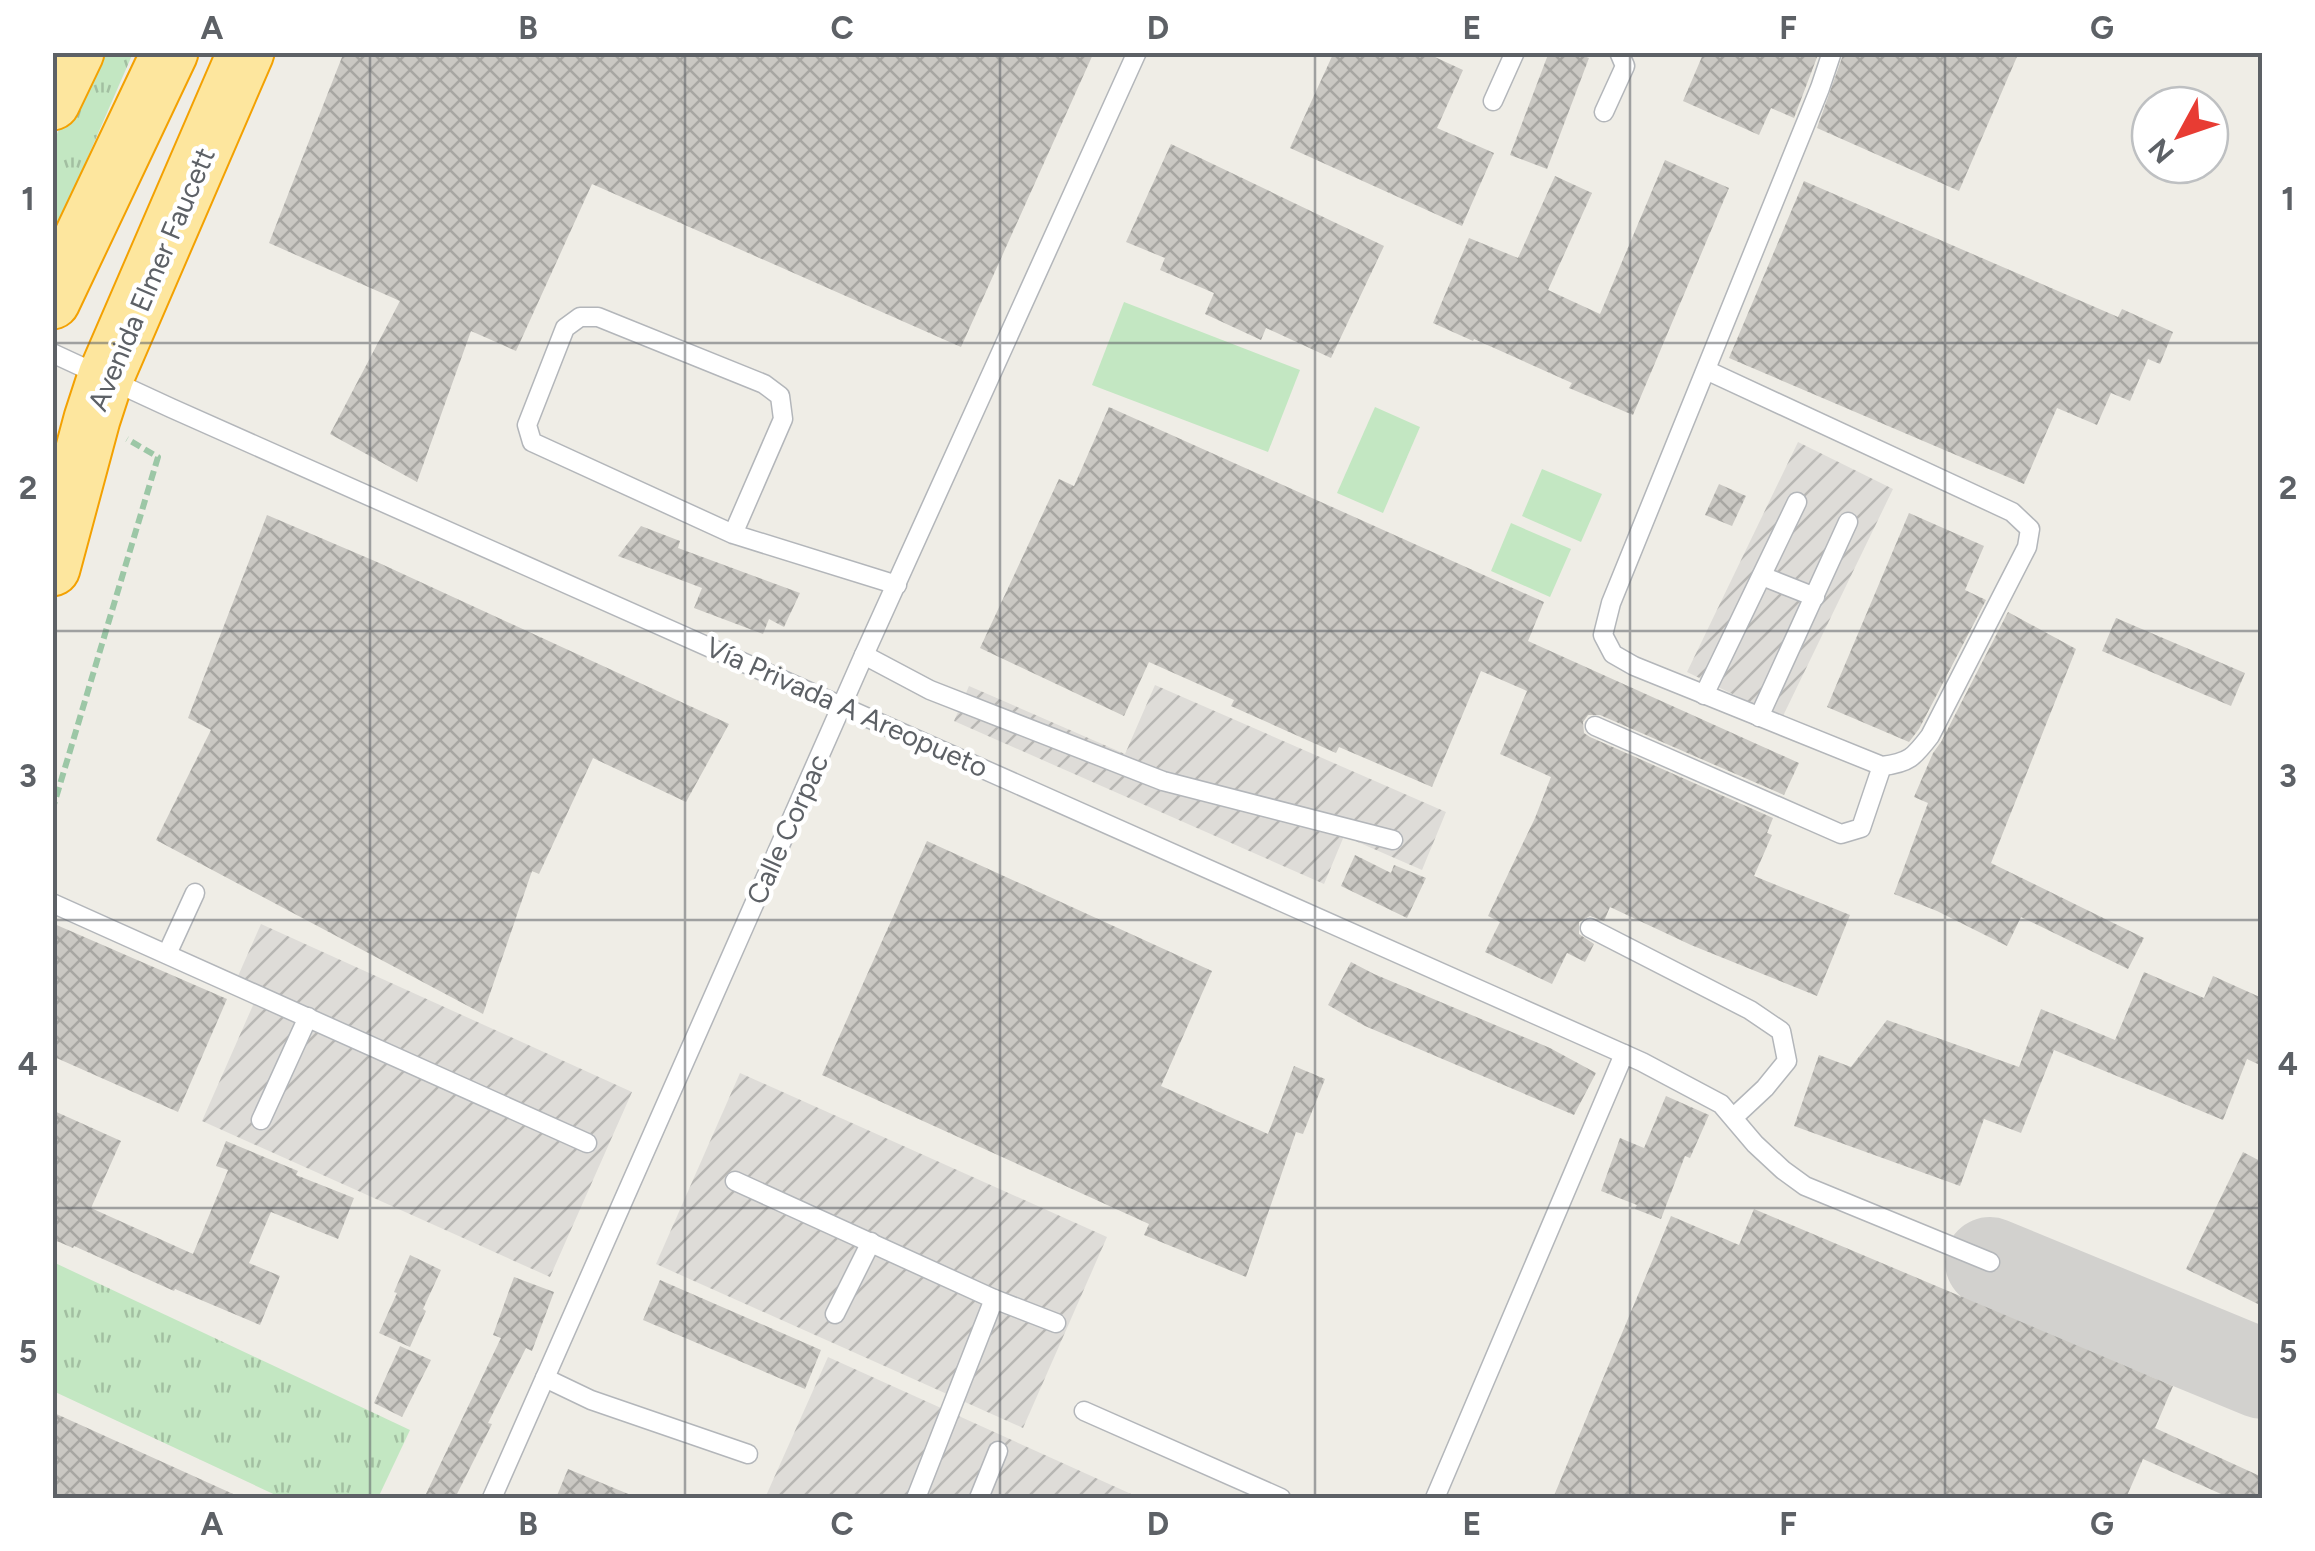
<svg xmlns="http://www.w3.org/2000/svg" width="2315" height="1551" viewBox="0 0 2315 1551" font-family="Figtree,sans-serif">
<style>
.industrial{fill:url(#industrial-furrows)}
.grass{fill:url(#grass-tufts)}
.garden{fill:#c3e7c2}
.lines{fill:none;stroke-linecap:round;stroke-linejoin:round}
.taxiway{stroke:#d2d1ce;stroke-width:90}
.building{fill:url(#building-cross-hatch)}
.service-casing{stroke:#b3b6ba;stroke-width:21}
.trunk-casing{stroke:#f3a102;stroke-width:59}
.path{stroke:#9cc7a6;stroke-width:6;stroke-dasharray:10 5;stroke-linecap:butt}
.service{stroke:#fff;stroke-width:18}
.trunk{stroke:#fde69e;stroke-width:55}
.grid{fill:none;stroke:#5d6166;stroke-width:2.5;stroke-opacity:0.55}
.labels{text-anchor:middle;stroke-width:9;stroke-linejoin:round;paint-order:stroke}
.street-label{font-size:28px;fill:#5d6166;stroke:#fff}
.neatline{fill:none;stroke:#5d6166;stroke-width:4}
.grid-label{font-size:32px;text-anchor:middle;font-weight:bold;fill:#5d6166}
</style>
<defs>
<pattern id="industrial-furrows" width="10" height="10" patternUnits="userSpaceOnUse" patternTransform="scale(2.5)"><rect width="10" height="10" fill="#dedcd8"/><path d="M-1 1l2-2M0 10L10 0M9 11l2-2" fill="none" stroke="#b7b6b3"/></pattern>
<pattern id="grass-tufts" width="24" height="20" patternUnits="userSpaceOnUse" patternTransform="scale(2.5)"><rect width="24" height="20" fill="#c3e7c2"/><path d="M3 7l-1-3M5 7V3M7 7l1-3M15 17l-1-3M17 17v-4M19 17l1-3" fill="none" stroke="#a2bfa1"/></pattern>
<pattern id="building-cross-hatch" width="8" height="8" patternUnits="userSpaceOnUse" patternTransform="scale(2.5)"><rect width="8" height="8" fill="#cac8c3"/><path d="M0 0l8 8M0 8l8-8" fill="none" stroke="#a7a6a2"/></pattern>
</defs>
<rect width="100%" height="100%" fill="#efede6"/>
<g class="industrial">
<polygon points="1798,442 1893,489 1782,718 1687,672"/>
<polygon points="1155,685 1446,812 1422,870 1344,836 1324,884 954,721 969,686 1125,754"/>
<polygon points="261,924 632,1092 550,1277 202,1121 254,1003 231,992"/>
<polygon points="740,1073 1107,1237 1023,1428 656,1264"/>
<polygon points="828,1357 1140,1498 765,1498"/>
</g>
<g class="grass">
<polygon points="93,53 133,53 53,237 53,143"/>
<polygon points="53,1262 410,1430 378,1498 282,1498 53,1391"/>
</g>
<g class="garden">
<polygon points="1124,302 1300,370 1268,452 1092,385"/>
<polygon points="1375,407 1420,427 1383,513 1337,493"/>
<polygon points="1542,469 1602,494 1581,542 1522,516"/>
<polygon points="1511,523 1571,549 1550,597 1491,571"/>
</g>
<g class="lines">
<polyline class="taxiway" points="1990,1262 2262,1374"/>
</g>
<g class="building">
<polygon points="344,52 1094,52 961,347 592,184 516,351 471,331 417,482 330,434 400,301 269,243"/>
<polygon points="1334,52 1424,52 1463,70 1437,128 1494,153 1462,226 1290,148"/>
<polygon points="1549,52 1573,52 1589,58 1547,169 1510,155"/>
<polygon points="1704,52 1819,52 1794,118 1771,108 1759,135 1683,101"/>
<polygon points="1844,52 2019,52 1959,191 1817,128"/>
<polygon points="1171,144 1384,246 1331,358 1266,328 1261,340 1205,314 1214,293 1160,270 1165,258 1126,242"/>
<polygon points="1665,160 1729,188 1633,415 1569,388 1572,383 1474,339 1473,341 1433,323 1469,238 1518,258 1555,176 1592,193 1548,290 1600,314"/>
<polygon points="1804,181 2118,317 2122,309 2173,332 2160,364 2148,359 2130,401 2111,393 2097,425 2057,408 2024,484 1729,358"/>
<polygon points="1109,407 1544,602 1528,641 1799,763 1784,795 1600,715 1588,715 1583,722 1584,733 1590,737 1773,818 1767,833 1772,835 1754,876 1850,915 1817,996 1691,945 1610,907 1604,921 1590,916 1579,922 1579,934 1594,944 1585,962 1567,953 1552,984 1485,952 1500,922 1488,916 1535,818 1551,777 1500,754 1527,691 1481,671 1432,787 1339,747 1336,753 1231,706 1234,700 1149,662 1124,716 980,648 1059,479 1074,486"/>
<polygon points="1719,484 1746,496 1732,526 1705,515"/>
<polygon points="1909,513 1984,546 1965,590 1986,600 1919,729 1909,742 1827,707"/>
<polygon points="267,515 377,562 729,724 686,802 593,758 539,874 532,871 483,1014 156,840 211,730 188,718"/>
<polygon points="641,526 680,541 678,548 800,593 784,627 769,619 763,634 694,608 702,588 618,556"/>
<polygon points="2008,612 2076,649 1991,863 2144,938 2128,969 2021,917 2007,946 1937,911 1894,894 1928,803 1914,797 1933,753 1941,742"/>
<polygon points="2116,618 2245,673 2231,706 2102,651"/>
<polygon points="927,841 1212,971 1161,1086 1268,1134 1294,1066 1325,1079 1303,1134 1296,1132 1246,1277 1144,1235 1149,1224 822,1075"/>
<polygon points="1355,855 1391,873 1394,865 1426,878 1407,918 1341,886"/>
<polygon points="52,923 227,999 178,1112 52,1056"/>
<polygon points="1351,962 1374,974 1550,1048 1596,1073 1574,1115 1365,1026 1328,1005"/>
<polygon points="2144,972 2204,998 2213,976 2262,998 2262,1066 2247,1059 2223,1120 2054,1050 2021,1133 1984,1119 1960,1186 1794,1126 1819,1055 1851,1067 1887,1020 2019,1067 2041,1009 2115,1040"/>
<polygon points="1666,1096 1709,1115 1690,1158 1685,1156 1661,1219 1635,1209 1637,1205 1601,1191 1620,1138 1644,1148"/>
<polygon points="52,1110 121,1141 91,1208 193,1254 228,1170 216,1166 226,1141 298,1171 296,1175 354,1198 338,1239 271,1212 249,1263 280,1276 260,1325 175,1289 174,1291 74,1246 73,1248 52,1239"/>
<polygon points="2243,1152 2262,1162 2262,1306 2186,1269"/>
<polygon points="1754,1209 2173,1386 2155,1428 2262,1477 2262,1498 2230,1498 2143,1459 2126,1498 1553,1498 1671,1216 1739,1245"/>
<polygon points="410,1255 441,1270 423,1309 426,1311 410,1347 379,1333 397,1293 394,1292"/>
<polygon points="514,1277 554,1292 532,1351 526,1348 488,1423 492,1424 455,1498 424,1498 501,1338 493,1335"/>
<polygon points="660,1280 821,1350 805,1389 643,1320"/>
<polygon points="400,1346 431,1360 402,1417 374,1403"/>
<polygon points="52,1412 242,1498 52,1498"/>
<polygon points="568,1469 638,1498 556,1498"/>
</g>
<g class="lines">
<defs>
<g id="service">
<polyline points="1493,101 1515,52"/>
<polyline points="1604,112 1625,66 1619,52"/>
<polyline points="52,353 171,408 1642,1062 1721,1104 1755,1144 1783,1170 1805,1186 1990,1262"/>
<path d="M 1706,370 L 2012,512 L 2030,529 L 2027,547 L 1930,736 C 1914,757 1909,763 1882,766 L 1634,666 L 1613,654 L 1603,635 L 1611,603 L 1820,88 L 1832,52"/>
<polyline points="733,534 783,419 780,396 764,384 598,317 580,317 565,328 527,425 532,442 733,534 897,585"/>
<polyline points="1762,576 1815,597"/>
<polyline points="864,655 930,690 1163,781 1393,840"/>
<polyline points="1704,695 1797,502"/>
<polyline points="1759,717 1848,522"/>
<polyline points="1595,726 1841,834 1861,828 1882,766"/>
<polyline points="52,903 587,1143"/>
<polyline points="1590,928 1750,1010 1781,1031 1787,1061 1765,1088 1734,1117"/>
<polyline points="167,954 195,893"/>
<polyline points="261,1120 308,1017"/>
<polyline points="735,1181 994,1299 916,1498"/>
<polyline points="994,1299 1056,1323"/>
<polyline points="835,1314 871,1242"/>
<polyline points="545,1378 591,1400 748,1454"/>
<polyline points="1084,1411 1281,1498"/>
<polyline points="492,1498 864,655 1137,52"/>
<polyline points="979,1498 998,1451"/>
<polyline points="1435,1498 1624,1054"/>
</g>
<g id="trunk">
<polyline points="52,102 76,52"/>
<polyline points="52,301 170,52"/>
<polyline points="52,568 92,419 106,376 246,52"/>
</g>
</defs>
<use href="#service" class="service-casing"/>
<use href="#trunk" class="trunk-casing"/>
<polyline class="path" points="52,811 158,457 127,439"/>
<use href="#service" class="service"/>
<use href="#trunk" class="trunk"/>
</g>
<path class="grid" d="M 370,52 L 370,1498M 685,52 L 685,1498M 1000,52 L 1000,1498M 1315,52 L 1315,1498M 1630,52 L 1630,1498M 1945,52 L 1945,1498M 52,343 L 2262,343M 52,631 L 2262,631M 52,920 L 2262,920M 52,1208 L 2262,1208"/>
<g class="labels">
<g class="street-label">
<text transform="translate(151 279) rotate(-67)" y="10">Avenida Elmer Faucett</text>
<text transform="translate(847 707) rotate(24)" y="10">Vía Privada A Areopueto</text>
<text transform="translate(787 829) rotate(-66)" y="10">Calle Corpac</text>
</g>
</g>
<rect width="2315" height="1551" fill="none" stroke="#ffffff" stroke-width="110"/>
<g transform="translate(2180 135) rotate(230)"><circle r="48" fill="#ffffff" stroke="#bec0c2" stroke-width="2.5"/>
<path d="M0-8L18 38L0 25L-18 38Z" fill="#e83c33"/>
<text y="-15" font-size="28" font-weight="bold" text-anchor="middle" fill="#5d6166">N</text>
</g>
<rect x="55" y="55" width="2205" height="1441" class="neatline"/>
<g class="grid-label">
<text x="212" y="39">A</text>
<text x="528" y="39">B</text>
<text x="842" y="39">C</text>
<text x="1158" y="39">D</text>
<text x="1472" y="39">E</text>
<text x="1788" y="39">F</text>
<text x="2102" y="39">G</text>
<text x="28" y="210">1</text>
<text x="2288" y="210">1</text>
<text x="28" y="499">2</text>
<text x="2288" y="499">2</text>
<text x="28" y="787">3</text>
<text x="2288" y="787">3</text>
<text x="28" y="1075">4</text>
<text x="2288" y="1075">4</text>
<text x="28" y="1363">5</text>
<text x="2288" y="1363">5</text>
<text x="212" y="1535">A</text>
<text x="528" y="1535">B</text>
<text x="842" y="1535">C</text>
<text x="1158" y="1535">D</text>
<text x="1472" y="1535">E</text>
<text x="1788" y="1535">F</text>
<text x="2102" y="1535">G</text>
</g>
</svg>
